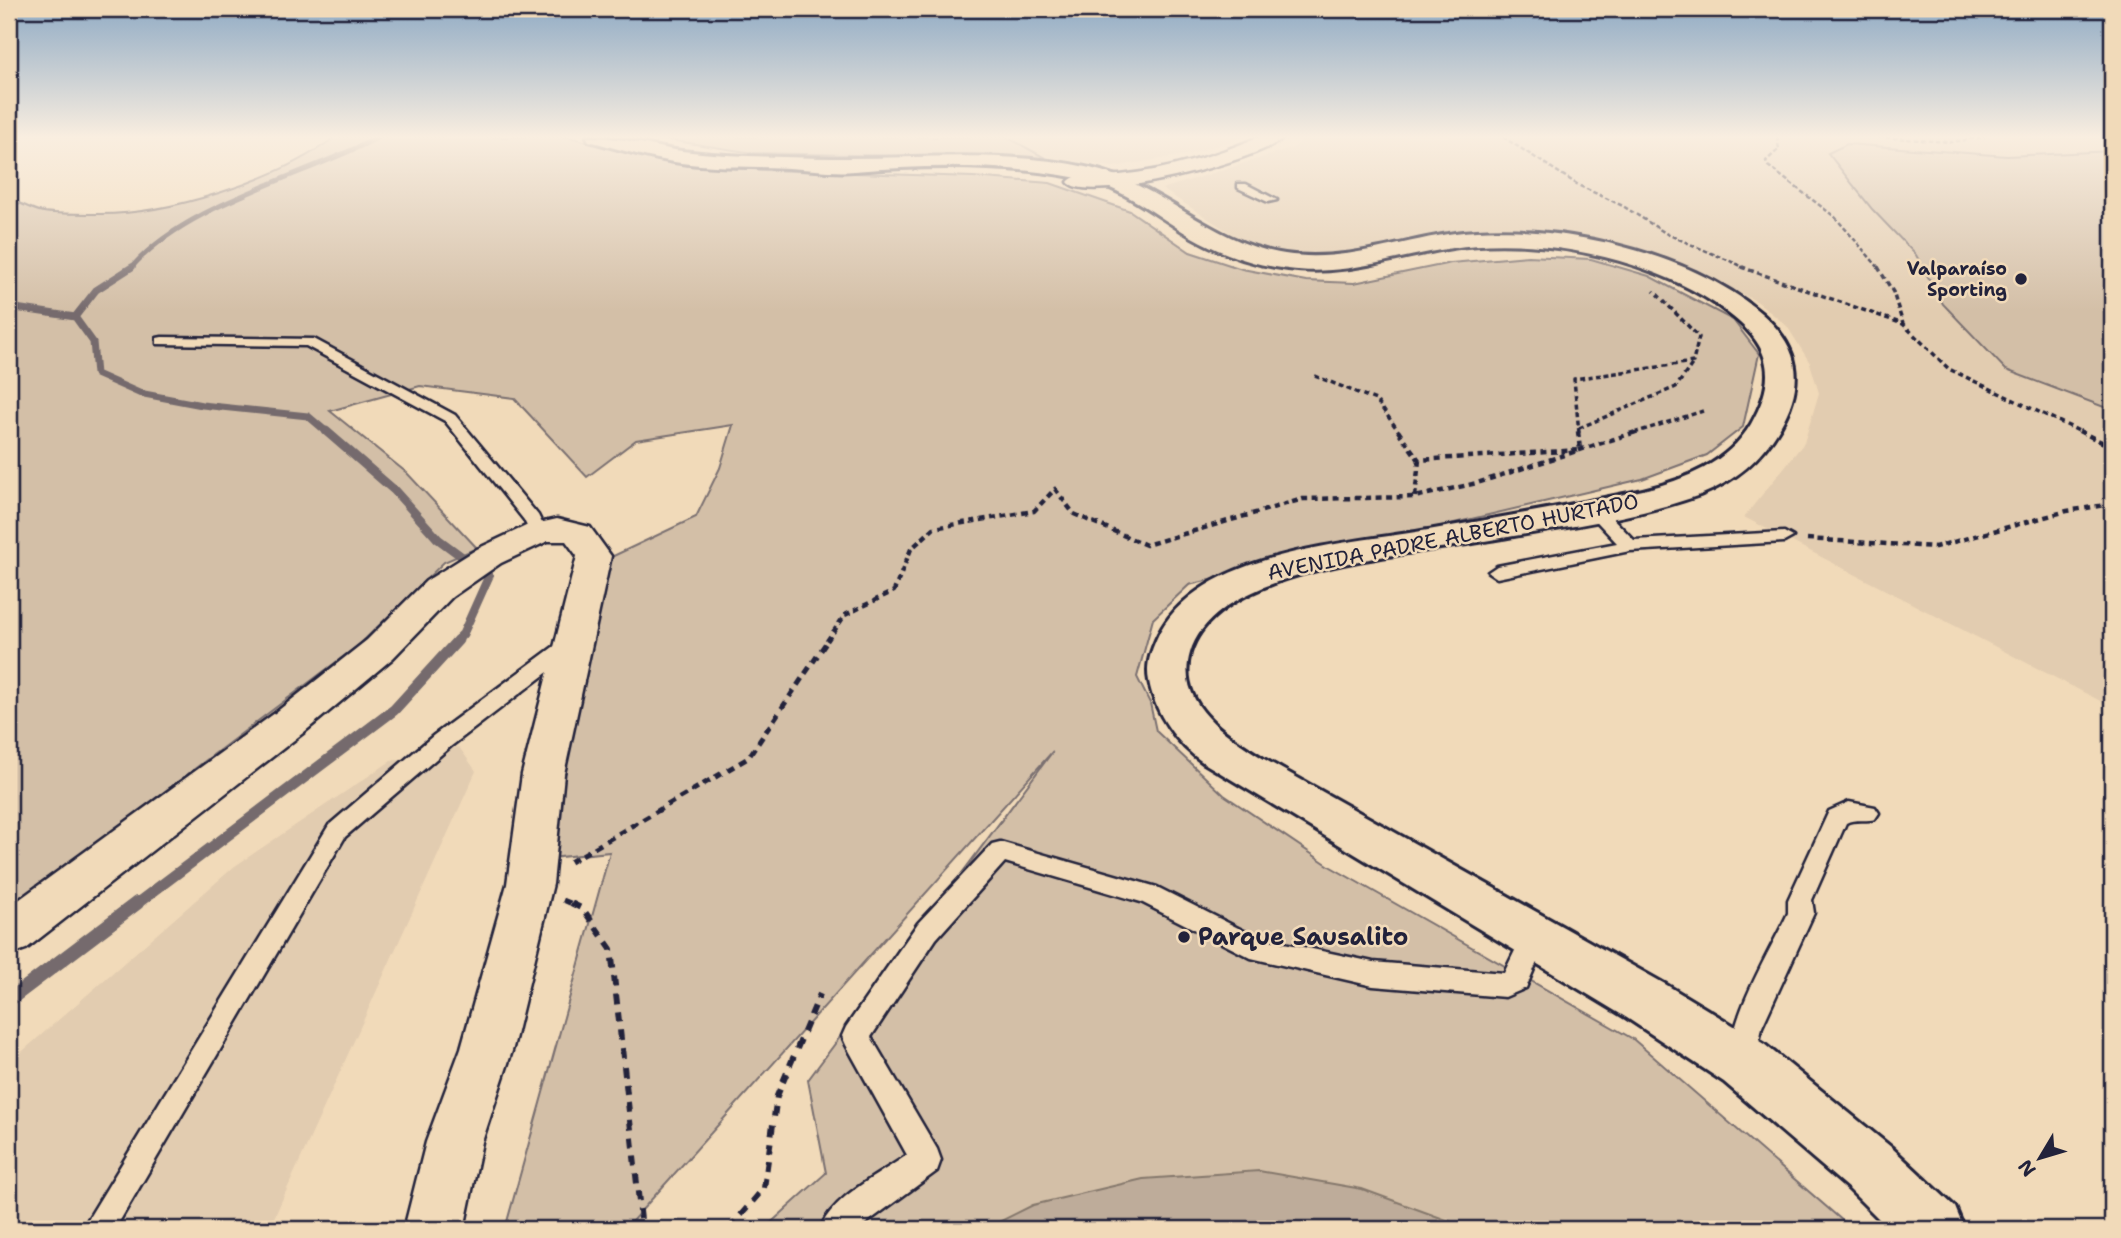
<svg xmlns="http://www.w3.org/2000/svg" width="2121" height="1238" viewBox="0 0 2121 1238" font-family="'Shantell Sans',sans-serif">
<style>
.built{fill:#e2ccb0}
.green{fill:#d3bfa7;stroke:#7a7071;stroke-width:2}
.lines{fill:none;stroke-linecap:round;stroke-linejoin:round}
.stream-far4{stroke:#746b6d;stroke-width:5}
.stream-far3{stroke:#746b6d;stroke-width:7}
.stream-far2{stroke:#746b6d;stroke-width:9}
.stream-far1{stroke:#746b6d;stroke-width:11}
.stream{stroke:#746b6d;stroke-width:14}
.building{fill:#beac9a;stroke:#85786c;stroke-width:2}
.service-casing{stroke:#22223b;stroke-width:5}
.minor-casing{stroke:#22223b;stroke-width:5}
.secondary-casing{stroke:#22223b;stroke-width:6}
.path-far4{stroke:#22223b;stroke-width:2.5;stroke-dasharray:4.5 2.5;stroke-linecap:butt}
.path-far3{stroke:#22223b;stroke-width:3.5;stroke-dasharray:5 3.5;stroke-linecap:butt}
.path-far2{stroke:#22223b;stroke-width:4.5;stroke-dasharray:6 4.5;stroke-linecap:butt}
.path-far1{stroke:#22223b;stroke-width:5;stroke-dasharray:8 6;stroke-linecap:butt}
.path{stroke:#22223b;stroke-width:6;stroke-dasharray:10 8;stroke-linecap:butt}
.service{fill:#f1dab9;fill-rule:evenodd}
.minor{fill:#f1dab9;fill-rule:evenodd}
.secondary{fill:#f1dab9;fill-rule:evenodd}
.poi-dot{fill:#22223b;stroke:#f1dab9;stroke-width:2.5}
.labels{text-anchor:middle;stroke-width:5;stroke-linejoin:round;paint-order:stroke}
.far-poi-label{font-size:18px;font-weight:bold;fill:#22223b;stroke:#f1dab9;text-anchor:end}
.street-label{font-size:21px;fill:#22223b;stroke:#f1dab9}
.near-poi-label{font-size:24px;font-weight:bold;fill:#22223b;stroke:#f1dab9;text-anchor:start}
</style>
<rect width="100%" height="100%" fill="#f1dab9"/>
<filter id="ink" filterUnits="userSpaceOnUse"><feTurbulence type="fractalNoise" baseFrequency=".0143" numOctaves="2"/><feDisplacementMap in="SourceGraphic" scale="14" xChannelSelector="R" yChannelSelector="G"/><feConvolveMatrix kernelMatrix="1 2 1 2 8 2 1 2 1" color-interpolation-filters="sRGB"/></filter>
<g filter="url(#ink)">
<g class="built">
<polygon points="1007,137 1244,137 1191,154 1113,167 1043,156"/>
<polygon points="1306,137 2112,137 2112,151 2007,156 1847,144 1828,153 1872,209 1916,255 1943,304 2006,370 2112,410 2112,707 1744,517 1804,443 1819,393 1810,363 1787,326 1758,302 1696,271 1630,248 1569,237 1303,256 1246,243 1162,189 1293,148"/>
<polygon points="459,747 476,771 269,1229 9,1229 9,1063 235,866 391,761"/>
</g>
<g class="green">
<path d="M 335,137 L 569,137 L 653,159 L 764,170 L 973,177 L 1050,183 L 1130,211 L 1190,252 L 1242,269 L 1306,281 L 1354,283 L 1451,263 L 1528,256 L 1591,259 L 1649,276 L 1733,320 L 1759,354 L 1743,427 L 1707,455 L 1642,479 L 1189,585 L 1153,619 L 1137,677 L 1150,703 L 1156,731 L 1224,795 L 1331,867 L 1633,1039 L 1852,1229 L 764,1229 L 826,1173 L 808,1080 L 1053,751 L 625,1229 L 505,1229 L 610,852 L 530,860 L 607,559 L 696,517 L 720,468 L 733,425 L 636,440 L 587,477 L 514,398 L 420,386 L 330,411 L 407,473 L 477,548 L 444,562 L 360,644 L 9,909 L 9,201 C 21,202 28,208 39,211 C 55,215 76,213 93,214 C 166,216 277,181 335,137 Z"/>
<polygon points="650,137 1007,137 1047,159 753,153"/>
<polygon points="1847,144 2007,156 2112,151 2112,410 2006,370 1943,304 1916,255 1872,209 1828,153"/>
</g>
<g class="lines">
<path class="stream-far4" d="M 131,268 C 187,203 301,178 379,137"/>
<g class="stream-far3">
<polyline points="9,307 75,317 93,342 96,374 139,393 202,405 308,416 328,433"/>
<polyline points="75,317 96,290 132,267"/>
</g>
<g class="stream-far2">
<polyline points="326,431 394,490 438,539 461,556"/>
<polyline points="456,641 463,634 489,576"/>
</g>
<polyline class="stream-far1" points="135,905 394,710 458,640"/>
<polyline class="stream" points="9,1000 137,903"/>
</g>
<polygon class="building" points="1259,1171 1362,1189 1471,1229 985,1229 1033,1205 1143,1179"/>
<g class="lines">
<defs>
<g id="service">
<polygon points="1238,184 1246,184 1277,200 1268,202 1238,188"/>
<polygon points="162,337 314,339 455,415 538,515 547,533 538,538 532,537 524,520 445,421 306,346 157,344 157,338"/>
<polygon points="1595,505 1601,506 1634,540 1784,532 1793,537 1784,542 1630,551 1497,578 1488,572 1497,566 1617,543 1586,510"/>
<polygon points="571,637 581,644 578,649 450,747 345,837 115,1229 82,1229 329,825 434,735 564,639"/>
<path d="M 1849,802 L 1875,807 L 1879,813 L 1875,819 C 1865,822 1855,818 1846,823 L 1812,900 L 1814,913 L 1762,1027 L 1754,1068 L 1744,1072 L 1734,1068 C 1719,1033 1772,948 1788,913 L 1788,900 L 1829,811 Z"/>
<path d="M 1000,842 L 1157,887 L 1256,937 L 1373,962 L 1504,973 L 1526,928 L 1535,925 L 1544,928 L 1548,936 L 1526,988 L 1505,997 L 1373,986 L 1251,958 L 1141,902 L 1005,862 L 936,939 L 871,1037 L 937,1149 L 941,1160 L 937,1171 L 858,1229 L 820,1229 C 833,1196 879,1175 907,1155 L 846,1045 L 842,1036 L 846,1027 L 918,923 L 992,844 Z"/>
</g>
<g id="minor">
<path d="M 1258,137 L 1284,137 C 1265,159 1085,206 1068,182 C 1076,171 1107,176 1120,175 C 1167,170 1215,156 1258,137 Z"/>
<polygon points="557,519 590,527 611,556 564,774 553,884 513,1048 482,1142 464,1229 404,1229 426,1142 461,1048 507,884 522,774 577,556 566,541 548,541 501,563 452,597 393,658 303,733 26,949 9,955 9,907 275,713 367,640 426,581 477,549 526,526"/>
</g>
<path id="secondary" d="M 587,137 C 625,137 646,146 682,151 C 731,157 783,157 833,158 C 918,159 1005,149 1090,168 C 1162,184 1212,244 1285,254 C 1343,263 1399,241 1455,233 C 1550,221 1688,250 1761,313 C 1800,347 1806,382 1780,427 C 1761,460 1735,481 1700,495 C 1630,520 1552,529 1479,542 C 1403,556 1215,567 1190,653 C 1175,705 1228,736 1264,759 L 1665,984 L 1764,1044 L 1891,1147 L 1955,1207 L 1964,1229 L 1889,1229 L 1849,1189 L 1724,1082 L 1627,1018 L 1204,763 C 1177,744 1155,714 1149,681 C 1146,666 1150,654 1156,640 C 1195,550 1350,544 1434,529 C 1504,517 1574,505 1643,490 C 1685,480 1728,463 1751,424 C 1776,380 1773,349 1733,317 C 1665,260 1539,234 1452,248 C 1398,256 1343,277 1288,269 C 1254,265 1222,254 1192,237 C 1155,215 1122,186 1078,178 C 1005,164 927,165 854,171 C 833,173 810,169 789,168 C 753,166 716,168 681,163 C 650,159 619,149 589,141 Z"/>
</defs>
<use href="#service" class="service-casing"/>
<use href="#minor" class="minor-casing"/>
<use href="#secondary" class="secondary-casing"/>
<g class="path-far4">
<polyline points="1503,137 1580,186 1623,206 1667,234 1746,268"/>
<polyline points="1777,137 1779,149 1766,161 1768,166 1835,217 1879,268"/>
<polyline points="1879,137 1951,142 1985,137"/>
</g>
<g class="path-far3">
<polyline points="1741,267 1903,324 1949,369 2083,433"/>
<polyline points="1878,267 1893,292 1903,324"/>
<polyline points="1315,376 1376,400 1400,433"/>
<polyline points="1579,428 1676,387 1693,363"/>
<polyline points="1579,433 1574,379 1693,362 1699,337 1654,291"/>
<polyline points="1634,433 1703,411"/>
</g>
<g class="path-far2">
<polyline points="1398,431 1419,460 1580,450 1578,431"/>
<polyline points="2079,431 2112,447"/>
<polyline points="1415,497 1419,460"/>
<polyline points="1807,539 1935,547 2067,511 2112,504"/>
<polyline points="827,641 845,615 894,591 911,549 934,528 1034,511 1055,489 1074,514 1146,545 1303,499 1415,497 1477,483 1639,431"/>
</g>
<g class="path-far1">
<polyline points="570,862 748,758 828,640"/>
<polyline points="563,900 575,905"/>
</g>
<g class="path">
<polyline points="571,903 583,909 611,949 642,1229"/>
<polyline points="729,1229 764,1188 777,1096 820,994"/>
</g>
<use href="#service" class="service"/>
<use href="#minor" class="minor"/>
<use href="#secondary" class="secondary"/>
</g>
</g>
<linearGradient id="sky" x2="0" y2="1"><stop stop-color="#8faac4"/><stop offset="0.44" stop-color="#f9eee0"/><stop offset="1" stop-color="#f9eee0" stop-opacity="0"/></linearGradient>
<rect width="2121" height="311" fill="url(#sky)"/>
<g class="poi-dot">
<circle cx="2021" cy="279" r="7"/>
<circle cx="1184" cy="937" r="7"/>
</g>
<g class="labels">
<g class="far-poi-label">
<text x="2007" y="275">Valparaíso<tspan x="2007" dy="21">Sporting</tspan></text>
</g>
<g class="street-label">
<text transform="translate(1453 537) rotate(-11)" y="7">AVENIDA PADRE ALBERTO HURTADO</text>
</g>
<g class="near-poi-label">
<text x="1198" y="945">Parque Sausalito</text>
</g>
</g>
<rect width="2121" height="1238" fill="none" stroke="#f1dab9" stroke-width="35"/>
<rect x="18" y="18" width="2086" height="1203" fill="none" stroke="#22223b" stroke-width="2.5" filter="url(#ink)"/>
<g transform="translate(2040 1158) rotate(232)" stroke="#f1dab9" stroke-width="5" paint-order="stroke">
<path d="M0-5L12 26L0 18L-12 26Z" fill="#22223b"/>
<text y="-10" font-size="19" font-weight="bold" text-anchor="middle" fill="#22223b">N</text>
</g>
</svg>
